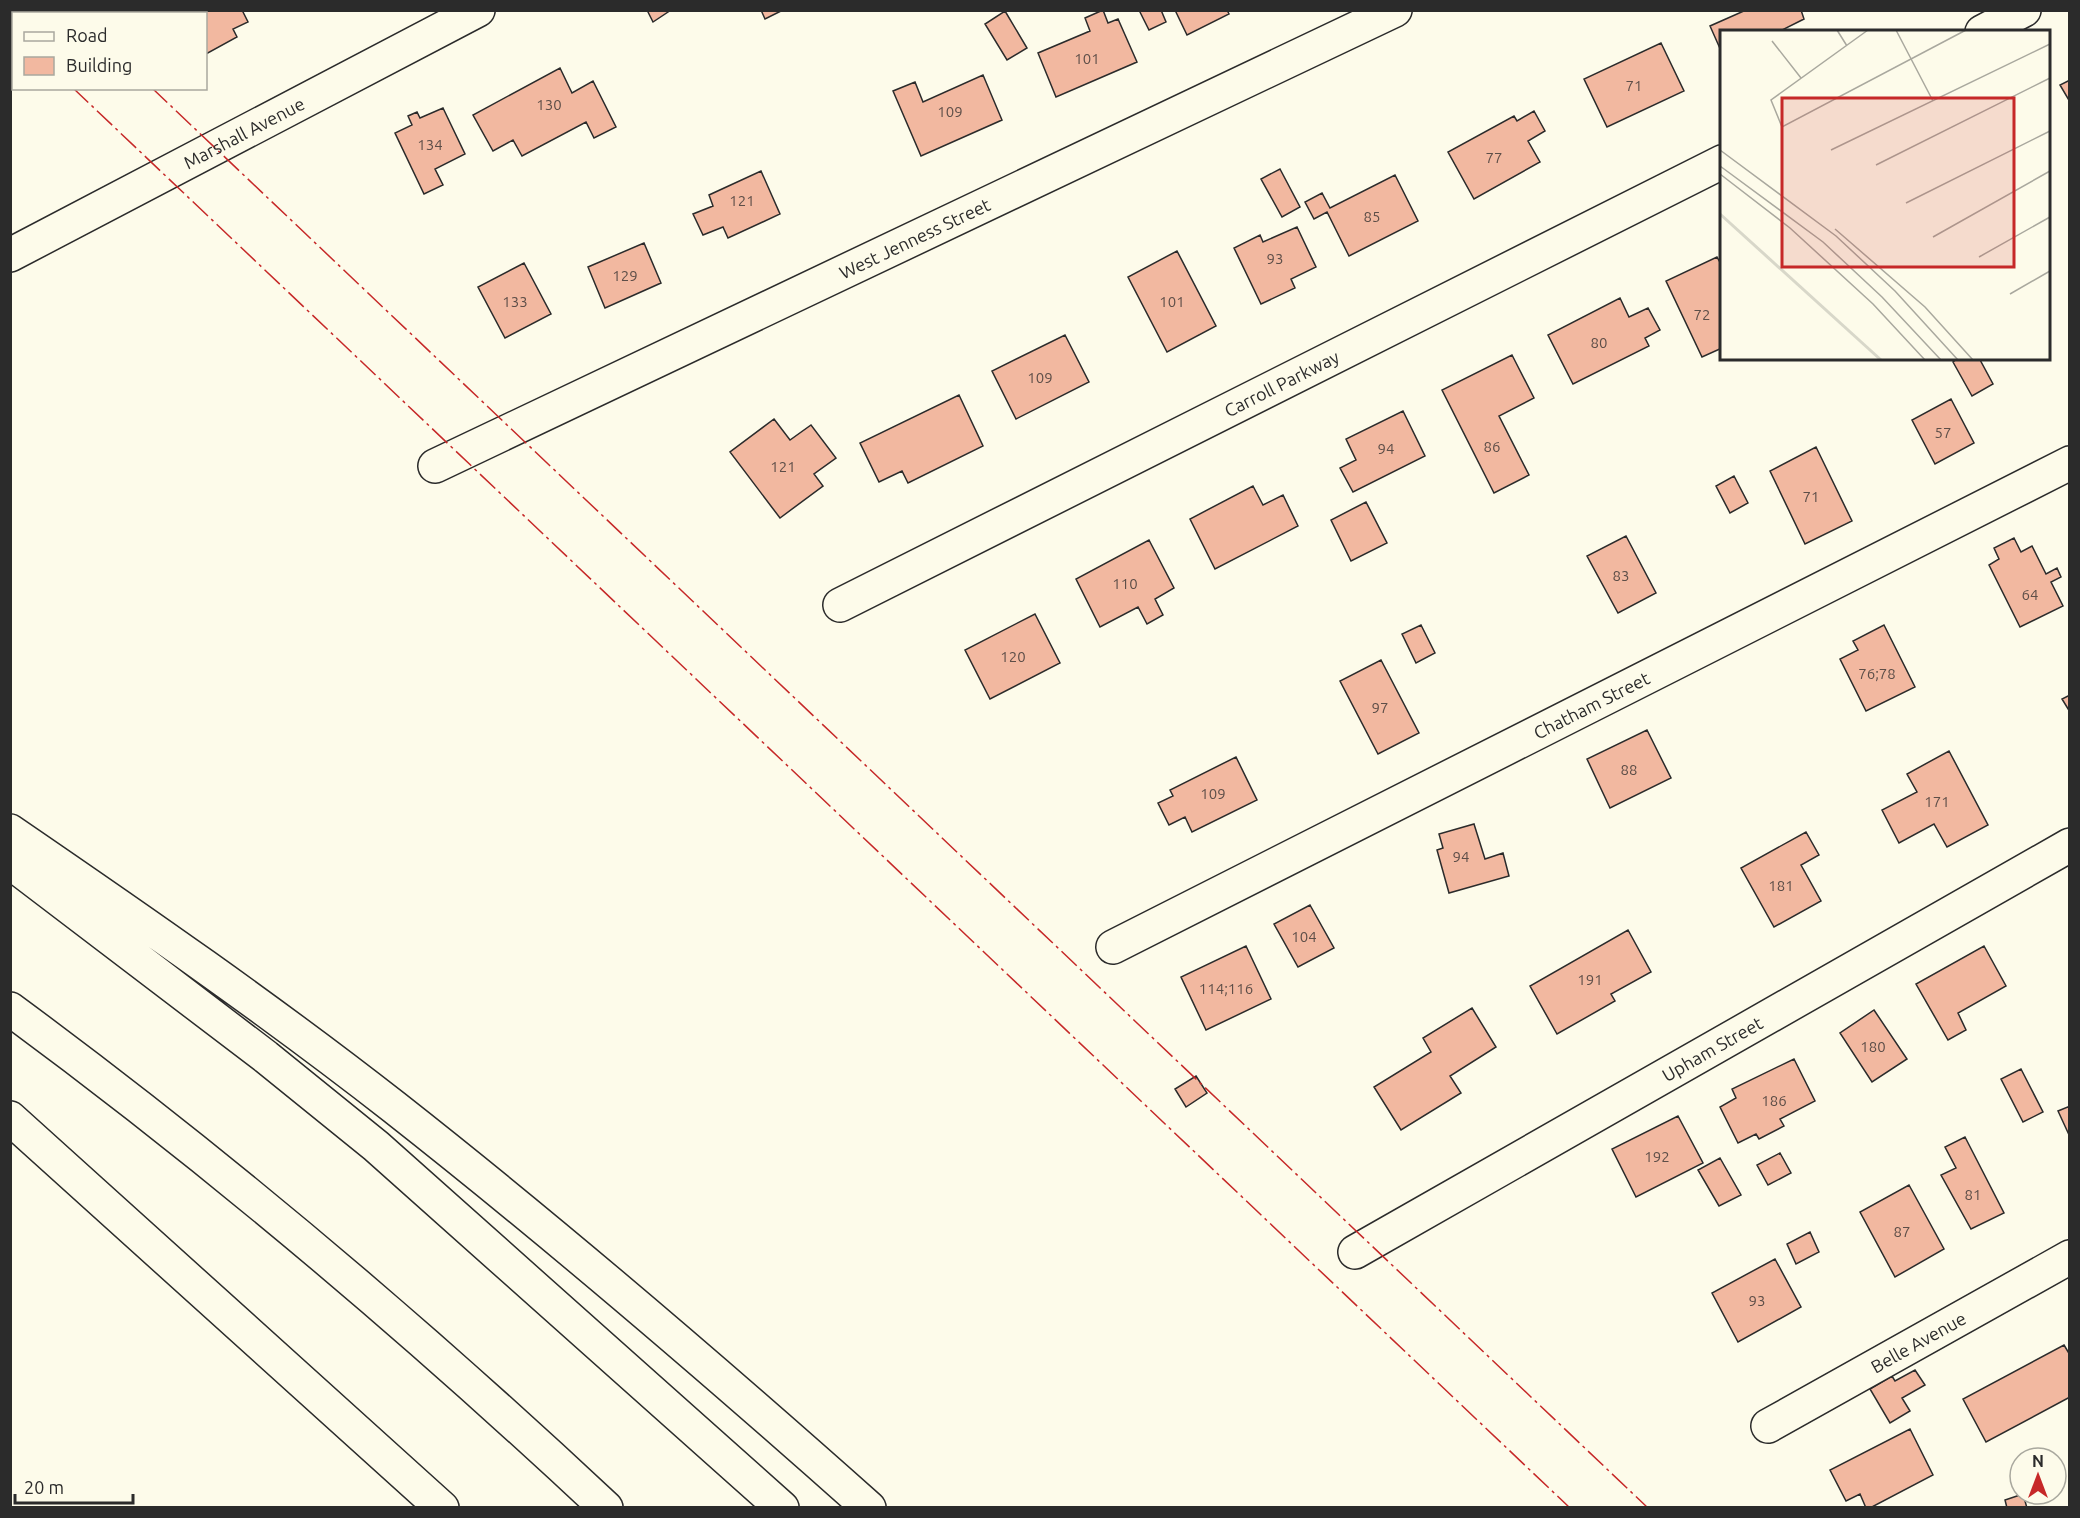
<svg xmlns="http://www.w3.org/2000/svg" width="2080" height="1518" font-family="Ubuntu,sans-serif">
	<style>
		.building { fill: #f2b8a0; stroke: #2b2b2b; stroke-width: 1.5 }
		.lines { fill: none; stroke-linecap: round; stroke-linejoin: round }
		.minor-casing { stroke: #2b2b2b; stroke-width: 36 }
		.highway-casing { stroke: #2b2b2b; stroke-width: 36 }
		.minor { stroke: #fdfbea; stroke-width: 33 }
		.highway { stroke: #fdfbea; stroke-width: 33 }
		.power { stroke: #c62828; stroke-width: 1.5; stroke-dasharray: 21 4.5 3 4.5; stroke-linecap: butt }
		.labels { text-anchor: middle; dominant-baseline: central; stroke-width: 4.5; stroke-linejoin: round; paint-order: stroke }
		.number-label { font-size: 15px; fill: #5d4e48 }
		.street-label { font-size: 18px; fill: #2b2b2b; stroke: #fdfbea }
		.inset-river { fill: none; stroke: #d8d7c9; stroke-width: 3 }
		.inset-road { fill: none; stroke: #a9a89e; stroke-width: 1.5 }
		.view { fill: #c62828; fill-opacity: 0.15; stroke: #c62828; stroke-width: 3 }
		.inset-edge { fill: none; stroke: #2b2b2b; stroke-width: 3 }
	</style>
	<rect width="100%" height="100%" fill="#fdfbea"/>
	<path class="building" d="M165,10H242L248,22L233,29L237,37L206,54V14H167Z
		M647,10H671L653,22Z
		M761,10H783L765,19Z
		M1103,10L1108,23L1118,19L1137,62L1056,97L1038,53L1090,31L1085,18Z
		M1139,10H1161L1166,22L1149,30Z
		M1175,10H1227L1229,14L1187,35Z
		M1746,10H1801L1804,19L1778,32H1722V53L1710,26Z
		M1005,11L1027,48L1007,60L985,24Z
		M1661,43L1684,91L1607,127L1584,79Z
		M560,68L572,93L593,81L616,127L594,138L586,122L522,156L513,140L493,151L473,115Z
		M983,75L1002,120L921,156L893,91L915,82L923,102Z
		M2070,80V102L2060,85Z
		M443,108L465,154L435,169L443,185L424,194L395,133L412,125L408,116L417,112L420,118Z
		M1534,111L1545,131L1528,141L1540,162L1474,199L1448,152L1514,116L1517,121Z
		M1280,169L1300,207L1282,217L1261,179Z
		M761,171L780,214L728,238L723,227L703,235L693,214L713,206L709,195Z
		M1395,175L1418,221L1349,256L1327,212L1314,219L1305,202L1322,193L1330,208Z
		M1297,227L1316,267L1291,279L1295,288L1261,304L1234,248L1260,235L1263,242Z
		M644,243L661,283L605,308L588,267Z
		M1177,251L1216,326L1167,352L1128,277Z
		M1717,257L1722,266V348L1702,357L1666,281Z
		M524,263L551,314L505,338L478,287Z
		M1620,298L1629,317L1648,308L1660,330L1645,338L1649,346L1573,384L1548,335Z
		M1065,335L1089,382L1016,419L992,371Z
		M1512,355L1534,398L1499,416L1529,475L1494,493L1442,390Z
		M1958,358H1979L1993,384L1972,396L1953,362Z
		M959,395L983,446L908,483L902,471L879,482L860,443Z
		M1951,399L1974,443L1935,464L1912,420Z
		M1403,411L1425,456L1353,492L1340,468L1356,460L1346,439Z
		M774,419L790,440L811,425L836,458L814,474L823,486L780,518L730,452Z
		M1816,447L1852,521L1805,544L1770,471Z
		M1734,476L1748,503L1730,513L1716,486Z
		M1253,486L1263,505L1283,495L1298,526L1215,569L1190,519Z
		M1366,502L1387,543L1351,561L1331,520Z
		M1626,536L1656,593L1618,613L1587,556Z
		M2014,538L2021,552L2032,546L2046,574L2057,568L2061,577L2051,582L2063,606L2020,627L1989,565L1999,559L1994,548Z
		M1149,540L1174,588L1155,599L1163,615L1147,624L1138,607L1100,627L1076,579Z
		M1035,614L1060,663L990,699L965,650Z
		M1421,625L1435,653L1416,663L1402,634Z
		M1884,625L1915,687L1866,711L1840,659L1858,650L1853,641Z
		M1381,660L1419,733L1378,754L1340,681Z
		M2070,695V712L2062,699Z
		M1647,730L1671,778L1610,808L1587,759Z
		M1949,751L1988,825L1947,847L1934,824L1899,843L1882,810L1917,792L1907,774Z
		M1236,757L1257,800L1192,832L1185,817L1169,825L1158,803L1173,796L1170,790Z
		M1474,824L1485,859L1503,853L1509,876L1449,893L1437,850L1443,848L1439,834Z
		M1806,832L1819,855L1801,865L1821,901L1774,927L1741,868Z
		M1310,905L1334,948L1298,967L1274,924Z
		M1628,930L1651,972L1611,994L1615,1001L1557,1034L1530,986Z
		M1246,946L1271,999L1206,1030L1181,977Z
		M1984,946L2006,986L1958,1013L1966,1030L1948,1040L1916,984Z
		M1472,1008L1496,1047L1450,1076L1461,1093L1401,1130L1374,1087L1431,1052L1423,1038Z
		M1874,1010L1907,1059L1872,1082L1840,1033Z
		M1794,1059L1815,1101L1780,1119L1784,1126L1759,1139L1756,1134L1738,1143L1720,1107L1736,1098L1732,1089Z
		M2021,1069L2043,1112L2023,1122L2001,1079Z
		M1196,1076L1207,1093L1186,1107L1175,1089Z
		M2070,1106V1137L2058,1111Z
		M1678,1116L1703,1163L1636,1197L1612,1149Z
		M1965,1137L2004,1213L1971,1229L1941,1175L1956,1168L1945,1147Z
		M1780,1153L1791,1173L1768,1185L1757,1165Z
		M1720,1158L1741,1195L1719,1206L1698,1170Z
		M1909,1185L1944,1249L1895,1277L1860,1212Z
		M1810,1232L1819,1252L1796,1264L1787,1244Z
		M1775,1259L1801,1307L1738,1342L1712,1293Z
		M2064,1345L2070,1355V1397L1986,1442L1963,1399Z
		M1915,1370L1925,1385L1902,1398L1910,1411L1890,1423L1870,1389L1892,1376L1895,1381Z
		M1910,1429L1933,1475L1870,1508H1866L1860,1494L1846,1501L1830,1470Z
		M2023,1494L2027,1508H2007L2005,1500Z"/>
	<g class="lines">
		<defs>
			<g id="minor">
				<path d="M1982,32L2024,10"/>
				<path id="s1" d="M10,255L478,10"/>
				<path id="s2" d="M435,466L1395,10"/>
				<path id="s3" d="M840,605L1722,162"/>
				<path id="s4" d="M1113,947L2070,463"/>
				<path id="s5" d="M1355,1252L2070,845"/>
				<path id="s6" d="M1768,1426L2070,1257"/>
			</g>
			<path id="highway" d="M10,831C140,920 270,1010 394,1107C557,1235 714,1370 869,1508
				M10,862L266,1057L376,1146L782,1508
				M10,1009C219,1163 417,1331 606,1508
				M10,1118L442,1508"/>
		</defs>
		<use href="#minor" class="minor-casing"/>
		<use href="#highway" class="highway-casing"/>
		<use href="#minor" class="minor"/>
		<use href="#highway" class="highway"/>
		<path class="power" d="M69,10L73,14
			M10,29L14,32
			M73,88L1570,1508
			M152,88L1648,1508"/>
	</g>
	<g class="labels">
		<g class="number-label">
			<text x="1087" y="58">101</text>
			<text x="1634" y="85">71</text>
			<text x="549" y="104">130</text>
			<text x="950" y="111">109</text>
			<text x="430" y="144">134</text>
			<text x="1494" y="157">77</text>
			<text x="742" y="200">121</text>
			<text x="1372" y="216">85</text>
			<text x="1275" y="258">93</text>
			<text x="625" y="275">129</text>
			<text x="515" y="301">133</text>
			<text x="1172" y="301">101</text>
			<text x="1702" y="314">72</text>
			<text x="1599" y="342">80</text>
			<text x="1040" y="377">109</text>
			<text x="1943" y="432">57</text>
			<text x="1492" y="446">86</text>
			<text x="1386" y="448">94</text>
			<text x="783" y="466">121</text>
			<text x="1811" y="496">71</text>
			<text x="1621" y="575">83</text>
			<text x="1125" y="583">110</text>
			<text x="2030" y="594">64</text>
			<text x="1013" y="656">120</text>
			<text x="1877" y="673">76;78</text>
			<text x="1380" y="707">97</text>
			<text x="1629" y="769">88</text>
			<text x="1213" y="793">109</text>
			<text x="1937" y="801">171</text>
			<text x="1461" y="856">94</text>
			<text x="1781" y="885">181</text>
			<text x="1304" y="936">104</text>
			<text x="1590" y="979">191</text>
			<text x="1226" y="988">114;116</text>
			<text x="1873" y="1046">180</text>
			<text x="1774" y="1100">186</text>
			<text x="1657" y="1156">192</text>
			<text x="1973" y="1194">81</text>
			<text x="1902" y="1231">87</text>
			<text x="1757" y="1300">93</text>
		</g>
		<g class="street-label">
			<text stroke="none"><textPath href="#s1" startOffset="264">Marshall Avenue</textPath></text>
			<text stroke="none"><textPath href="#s2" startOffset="531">West Jenness Street</textPath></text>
			<text stroke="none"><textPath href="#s3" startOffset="494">Carroll Parkway</textPath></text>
			<text stroke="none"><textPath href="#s4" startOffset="536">Chatham Street</textPath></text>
			<text stroke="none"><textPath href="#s5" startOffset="411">Upham Street</textPath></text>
			<text stroke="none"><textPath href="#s6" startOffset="172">Belle Avenue</textPath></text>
		</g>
	</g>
	<g transform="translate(1720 30)">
		<rect width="330" height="330" fill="#fdfbea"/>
		<path class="inset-river" d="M0,184L161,330"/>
		<path class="inset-road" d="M117,0L127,16M148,0L51,70L62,97L246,0M176,0L213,71M52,11L81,48M0,120L116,206L175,261L238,330M111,120L330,14M156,135L330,48M0,136L103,212L162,267L221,330M0,144L70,198L153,274L205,330M186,173L330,101M115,199L205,277L253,330M213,207L330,141M259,227L330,187M290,264L330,241"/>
		<path class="view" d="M62,68H294V237H62Z"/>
		<rect width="330" height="330" class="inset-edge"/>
	</g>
	<rect width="2080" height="1518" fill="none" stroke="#2b2b2b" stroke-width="24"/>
	<rect x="12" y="12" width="195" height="78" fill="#fdfbea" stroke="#a9a89e" stroke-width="1.5"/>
	<rect x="24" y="32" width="30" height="9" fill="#fdfbea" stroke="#a9a89e" stroke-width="1.5"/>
	<text x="66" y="42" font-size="18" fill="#2b2b2b">Road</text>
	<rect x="24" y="57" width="30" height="18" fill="#f2b8a0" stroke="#a9a89e" stroke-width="1.5"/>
	<text x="66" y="72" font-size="18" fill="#2b2b2b">Building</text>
	<g transform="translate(2038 1476)"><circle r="28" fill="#fdfbea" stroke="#a9a89e" stroke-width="1.5"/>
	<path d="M0-4.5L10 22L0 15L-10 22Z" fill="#c62828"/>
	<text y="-9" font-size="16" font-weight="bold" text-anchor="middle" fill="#2b2b2b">N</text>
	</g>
	<path d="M15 1494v9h118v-9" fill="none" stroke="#2b2b2b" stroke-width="3"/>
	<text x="24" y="1494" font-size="18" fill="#2b2b2b" stroke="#fdfbea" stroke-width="4.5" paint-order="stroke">20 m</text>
</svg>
